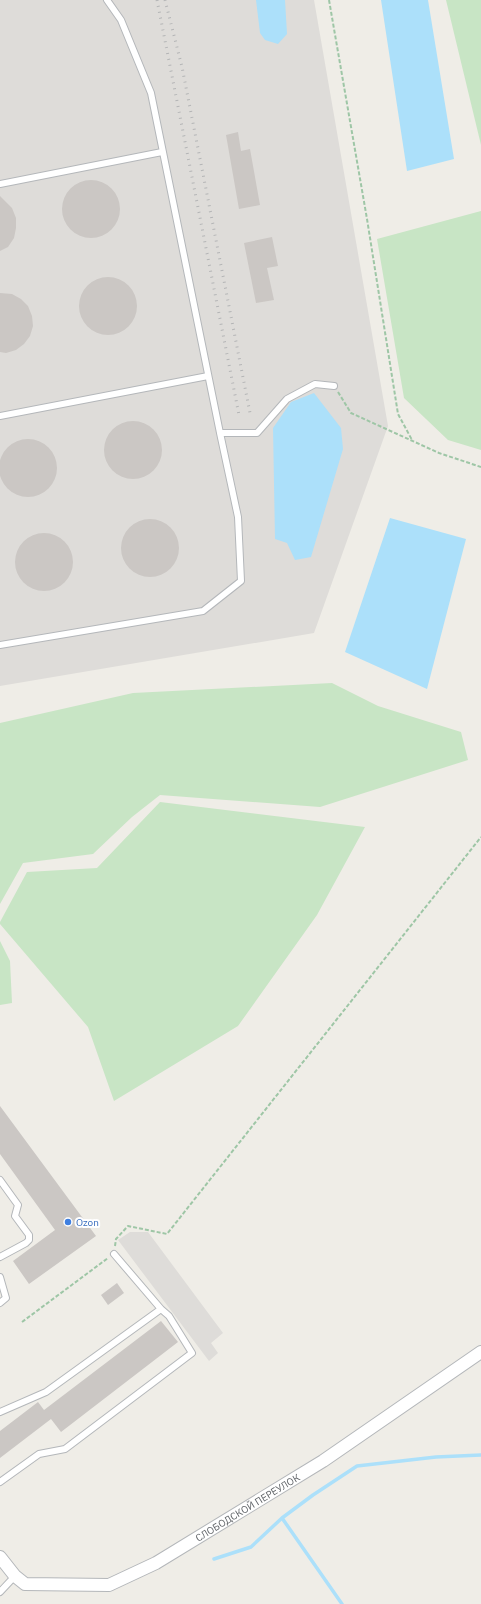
<svg xmlns="http://www.w3.org/2000/svg" width="481" height="1604" font-family="'IBM Plex Sans',sans-serif">
	<style>
		.industrial { fill: #dedcd9 }
		.green { fill: #c8e5c5 }
		.water { fill: #ace0fa }
		.lines { fill: none; stroke-linecap: round; stroke-linejoin: round }
		.stream { stroke: #ace0fa; stroke-width: 3.5 }
		.building { fill: #cbc7c4 }
		.service-casing { stroke: #b4b7ba; stroke-width: 8 }
		.minor-casing { stroke: #b4b7ba; stroke-width: 14 }
		.path { stroke: #9ec6a6; stroke-width: 2; stroke-dasharray: 4 2; stroke-linecap: butt }
		.service { stroke: #fff; stroke-width: 6 }
		.minor { stroke: #fff; stroke-width: 12 }
		.rail { stroke: #b4b5b6; stroke-width: 3; stroke-dasharray: 1 5; stroke-linecap: butt }
		.shop-dot { fill: #3f7fe0; stroke: #fff; stroke-width: 1.5 }
		.labels { text-anchor: middle; dominant-baseline: central; stroke-width: 4; stroke-linejoin: round; paint-order: stroke }
		.shop-label { font-size: 10px; fill: #366cbe; stroke: #fff; text-anchor: start }
		.street-label { font-size: 10px; fill: #5e6266; stroke: #fff }
	</style>
	<rect width="100%" height="100%" fill="#efede7"/>
	<path class="industrial" d="M0,0H314L388,426L314,633L0,686Z
		M130,1232H148L223,1333L211,1343L218,1353L209,1361L118,1240Z"/>
	<path class="green" d="M446,0H481V145Z
		M481,211V450L448,440L404,398L377,239Z
		M332,683L378,706L461,732L468,760L320,807L160,795L132,817L93,854L23,863L0,904V723L133,693Z
		M160,802L365,827L317,915L238,1026L114,1101L88,1027L0,924V922L27,872L97,868Z
		M0,941L10,961L12,1003L0,1005Z"/>
	<path class="water" d="M256,0H285L287,34L278,44L265,40L260,33Z
		M381,0H428L454,159L407,171Z
		M314,393L341,428L343,449L311,557L295,560L287,543L275,539L273,428L291,402Z
		M390,518L466,539L427,689L345,652Z"/>
	<g class="lines">
		<path class="stream" d="M282,1518L342,1604
			M214,1559L251,1547L282,1518L313,1495L357,1466L436,1457L481,1455"/>
	</g>
	<path class="building" d="M238,132L241,151L250,149L260,205L239,209L226,135Z
		M62 209a29 29 0 1 1 58 0a29 29 0 1 1-58 0Z
		M0,196L12,208L16,218V228L14,238L8,247L0,251Z
		M272,237L278,266L267,268L274,300L256,303L244,243Z
		M79 306a29 29 0 1 1 58 0a29 29 0 1 1-58 0Z
		M0,293L12,294L21,299L28,306L32,316L33,326L30,336L24,344L16,350L6,353L0,352Z
		M104 450a29 29 0 1 1 58 0a29 29 0 1 1-58 0Z
		M-1 468a29 29 0 1 1 58 0a29 29 0 1 1-58 0Z
		M121 548a29 29 0 1 1 58 0a29 29 0 1 1-58 0Z
		M15 562a29 29 0 1 1 58 0a29 29 0 1 1-58 0Z
		M0,1106L96,1236L29,1284L13,1261L55,1230L0,1154Z
		M117,1283L124,1293L108,1305L101,1295Z
		M161,1321L178,1342L61,1432L51,1419L0,1458V1431L38,1402L44,1410Z"/>
	<g class="lines">
		<defs>
			<path id="service" d="M107,0L121,20L151,93L220,433H257L287,399L315,384L334,386
				M0,184L162,152
				M0,416L208,376
				M0,645L203,611L241,581L238,517L220,433
				M0,1180L18,1205L15,1216L29,1235V1240L26,1243L0,1257
				M0,1277L6,1298L0,1303
				M0,1412L46,1392L161,1309L114,1254
				M0,1482L39,1454L65,1449L192,1353L169,1316L161,1309
				M0,1592L15,1576"/>
			<g id="minor">
				<path id="s1" d="M0,1557L15,1576L25,1584L109,1585L156,1563L323,1461L481,1352"/>
			</g>
		</defs>
		<use href="#service" class="service-casing"/>
		<use href="#minor" class="minor-casing"/>
		<path class="path" d="M329,0L367,219L398,414L412,440
			M338,392L351,413L439,453L481,467
			M115,1246L116,1239L128,1226L167,1234L481,837
			M22,1322L108,1258"/>
		<use href="#service" class="service"/>
		<use href="#minor" class="minor"/>
		<path class="rail" d="M157,0L239,415
			M165,0L182,67L250,413"/>
	</g>
	<circle class="shop-dot" cx="68" cy="1222" r="4"/>
	<g class="labels">
		<g class="shop-label">
			<text x="76" y="1222">Ozon</text>
		</g>
		<g class="street-label">
			<text stroke="none"><textPath href="#s1" startOffset="280">СЛОБОДСКОЙ ПЕРЕУЛОК</textPath></text>
		</g>
	</g>
</svg>
